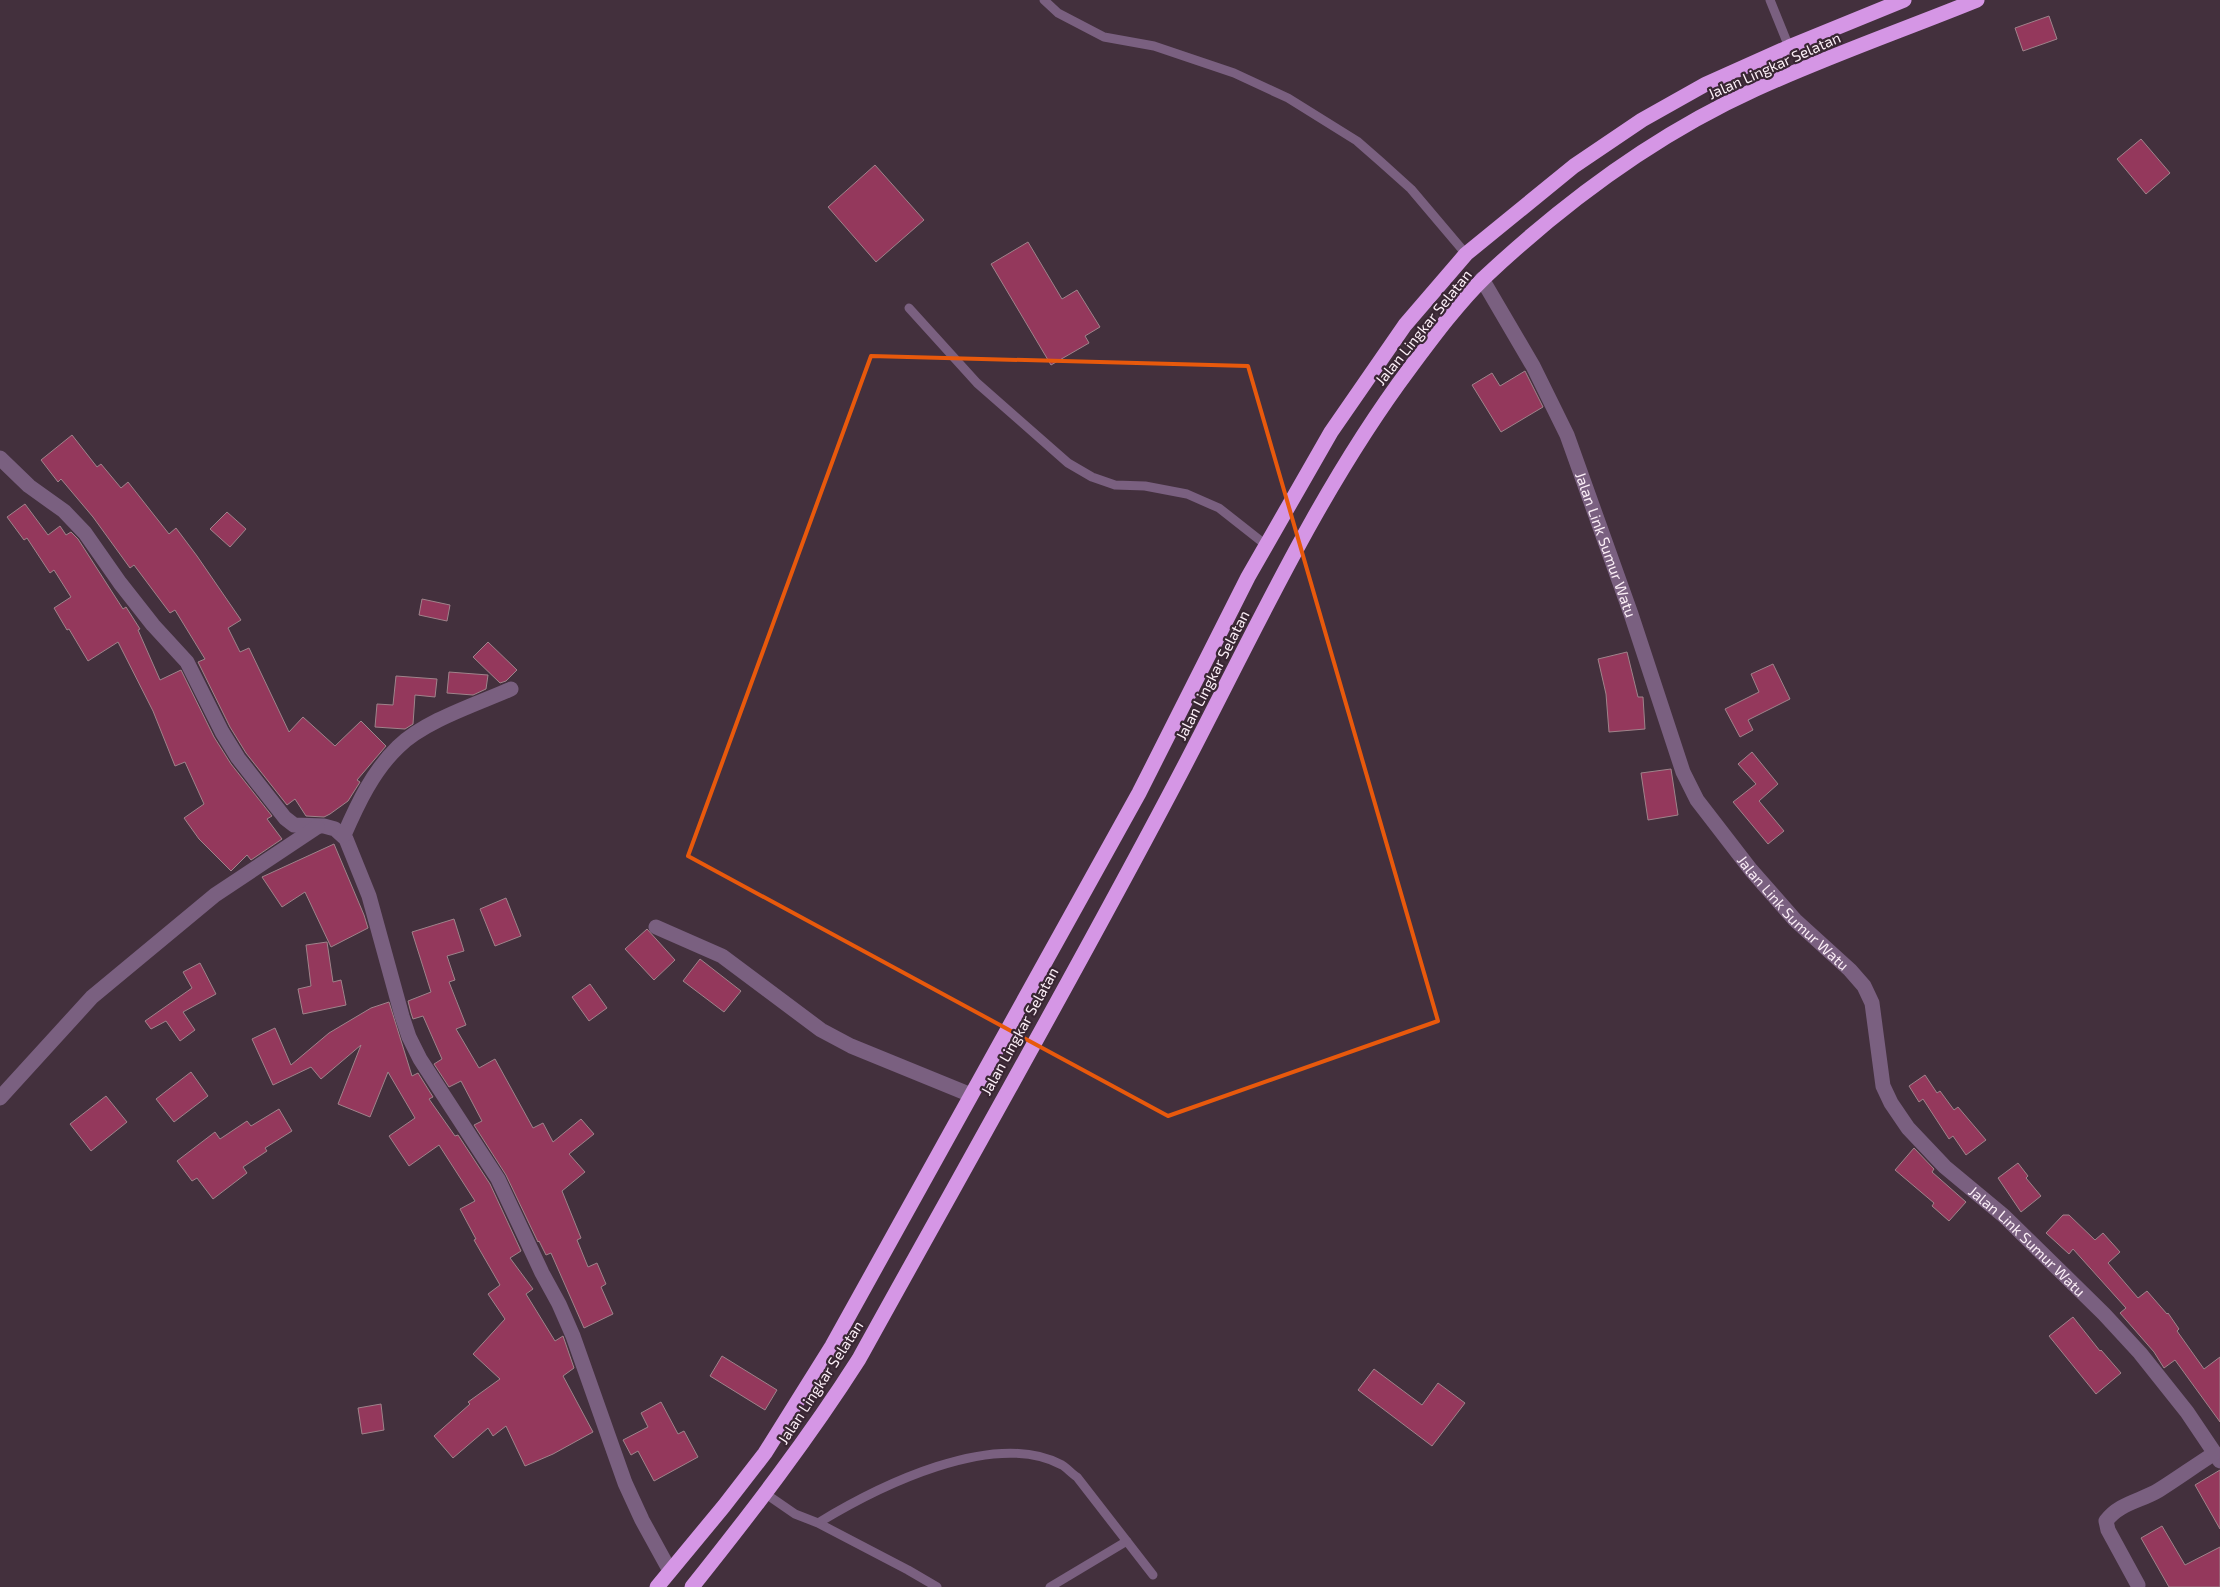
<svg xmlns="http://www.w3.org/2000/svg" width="2220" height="1587" font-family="'Exo 2',sans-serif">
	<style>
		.building { fill: #94385c; stroke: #9f838b }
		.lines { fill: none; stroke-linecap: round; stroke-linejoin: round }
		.lane { stroke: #7a6080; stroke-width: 9 }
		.street { stroke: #7a6080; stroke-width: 15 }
		.highway { stroke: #d596e5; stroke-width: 15 }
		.marked { fill: none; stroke: #e8590c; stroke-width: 4; stroke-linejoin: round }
		.labels { text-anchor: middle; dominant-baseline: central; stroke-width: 4.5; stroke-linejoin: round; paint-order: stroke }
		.street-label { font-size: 15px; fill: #fceff7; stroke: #392633 }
	</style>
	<rect width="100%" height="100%" fill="#43303d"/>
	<path class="building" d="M2049,16L2057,39L2023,51L2015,28Z
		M2141,139L2170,173L2146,194L2117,159Z
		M875,165L924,220L876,262L828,207Z
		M1028,242L1062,299L1077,290L1100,327L1085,336L1089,343L1051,365L991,264Z
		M1525,371L1543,407L1501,432L1472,385L1492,373L1500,386Z
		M72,435L97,467L101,464L121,488L128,482L169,534L176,528L197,556L241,620L228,628L240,652L249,648L289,732L303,717L335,746L361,721L386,746L357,780L360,782L348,801L330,814L324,817L306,816L295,799L287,805L246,753L230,727L198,662L205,659L175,610L170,613L134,565L130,568L93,517L61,479L58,482L41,460Z
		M25,504L48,535L60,526L66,535L71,532L78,539L123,609L126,607L140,629L138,630L160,680L181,670L214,737L231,764L272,816L267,819L282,839L251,860L247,855L231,871L199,839L184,818L204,804L185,762L175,766L153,711L118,642L88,661L69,629L67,630L54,608L71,597L54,570L50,573L27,538L24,540L7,517Z
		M227,512L246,529L230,547L210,529Z
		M422,599L450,605L447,621L419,615Z
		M488,642L517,670L506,681L500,683L473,657Z
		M1627,652L1638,697H1643L1645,729L1609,732L1606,694L1598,659Z
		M1773,664L1790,699L1748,720L1753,730L1740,737L1725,709L1759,692L1751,674Z
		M449,672L488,675L486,689L473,695L447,693Z
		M396,676L437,679L435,697L415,695L413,724L405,729L375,727L377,704L393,705Z
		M1752,752L1778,784L1759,801L1784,831L1768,844L1733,802L1756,784L1738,764Z
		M1671,769L1678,815L1648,820L1641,773Z
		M334,844L364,915L368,928L331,947L305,892L282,907L262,877Z
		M506,898L521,936L495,946L480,909Z
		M454,919L464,951L447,956L455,980L449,982L466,1025L456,1029L479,1068L495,1059L533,1128L543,1123L553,1142L581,1119L594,1134L569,1154L585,1172L562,1191L581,1238L577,1240L588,1267L597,1263L606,1284L601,1287L613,1314L584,1328L551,1253L546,1255L539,1241L538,1242L506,1175L474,1125L482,1121L461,1081L449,1087L434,1064L442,1059L423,1016L413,1019L411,1013L408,1001L431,992L412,932Z
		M647,929L675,960L654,980L625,949Z
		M327,942L333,982L341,980L346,1005L303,1014L298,989L311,986L306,945Z
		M700,959L741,991L724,1012L683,981Z
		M200,963L216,994L183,1012L195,1030L180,1041L166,1021L151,1029L145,1021L192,988L183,972Z
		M590,984L607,1008L589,1021L572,997Z
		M389,1002L412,1076L418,1073L433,1097L429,1099L455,1136L458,1135L490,1184L521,1251L510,1258L533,1289L526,1294L555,1341L563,1336L574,1368L563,1376L593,1432L553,1454L525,1466L506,1426L493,1436L488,1428L453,1458L434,1436L470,1404L468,1402L500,1379L473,1354L505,1319L488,1294L500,1285L474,1240L476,1239L460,1209L475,1201L439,1145L409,1166L389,1136L415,1118L388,1072L370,1117L338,1104L361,1045L321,1079L311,1067L273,1085L252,1039L275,1028L291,1065L329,1033L371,1008Z
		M191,1072L208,1096L174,1122L156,1099Z
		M1925,1075L1937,1093L1940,1091L1954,1110L1958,1107L1986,1140L1966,1155L1953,1136L1949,1139L1923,1099L1919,1102L1909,1086Z
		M106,1096L127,1122L91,1151L70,1124Z
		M279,1109L292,1131L265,1148L267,1151L243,1167L247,1173L213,1199L197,1178L192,1181L177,1161L215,1132L220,1139L247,1121L251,1126Z
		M1914,1148L1934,1169L1932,1172L1966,1202L1949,1221L1932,1206L1934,1203L1895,1170Z
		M2018,1163L2028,1176L2026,1178L2041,1196L2021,1212L1998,1178Z
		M2063,1215H2069L2095,1240L2103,1233L2120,1252L2108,1263L2138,1298L2147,1291L2167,1314L2168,1313L2179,1329L2177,1331L2204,1369L2220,1357V1422L2175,1360L2164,1368L2154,1352L2120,1313L2126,1308L2073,1249L2069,1254L2046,1233Z
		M2073,1317L2100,1351L2101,1350L2121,1373L2096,1394L2049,1336Z
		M722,1356L777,1390L765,1410L710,1376Z
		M1374,1369L1422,1405L1438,1383L1465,1403L1432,1446L1358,1390Z
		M661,1402L678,1434L684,1431L698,1457L654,1481L638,1451L631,1455L623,1440L648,1427L641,1413Z
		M381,1404L384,1430L362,1434L358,1408Z
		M2220,1470V1529L2195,1485Z
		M2162,1526L2185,1565L2220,1547V1587H2169L2141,1538Z"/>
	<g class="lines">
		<path class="lane" d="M1044,0L1058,13L1104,37L1154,46L1234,73L1288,98L1357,141L1381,162L1411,189L1466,254
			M1770,0L1789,47
			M909,308L977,383L1068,463L1092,477L1115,485L1145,486L1187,494L1219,508L1266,545
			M766,1494L795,1514L818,1523C877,1487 994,1428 1062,1465C1067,1468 1072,1474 1077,1477L1153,1575
			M818,1523L908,1570L937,1587
			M1050,1587L1127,1541"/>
		<g class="street">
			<path id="s1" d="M1482,279L1533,366L1567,435L1631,614L1683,772L1697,800L1751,870L1795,920L1850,970L1864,986L1872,1003L1883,1086L1891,1103L1908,1128L1945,1167L2004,1216L2104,1314L2140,1353L2187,1412L2220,1461"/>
			<path d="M0,458L29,486L64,511L85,533L120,583L153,625L187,662L222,732L238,758L285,818L294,825L324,826L335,829L346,839L369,896L402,1016L409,1037L420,1059L498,1179L542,1273L559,1304L573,1336L625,1483L642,1520L670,1571"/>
			<path d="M344,835C358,803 373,771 398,747C424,721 477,704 511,689"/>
			<path d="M656,927L722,956L821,1030L851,1046L971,1095"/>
			<path d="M0,1098L92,997L215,895L317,827"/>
			<path d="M2138,1585L2108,1530L2106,1521C2119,1503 2141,1501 2159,1490C2178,1478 2196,1465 2215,1453"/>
		</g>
		<path class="highway" d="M657,1587L724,1506L765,1453L832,1346L1139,793L1248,577L1331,432L1405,325L1466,254L1574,166L1642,120L1706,84L1789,47L1904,0
			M692,1587C751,1513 808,1439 859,1359C965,1167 1074,976 1176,782C1250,642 1315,495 1410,368C1433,337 1459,302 1486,276C1565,202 1657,134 1756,89C1828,56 1903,30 1977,0"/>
	</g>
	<path class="marked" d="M871,356L1248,366L1438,1021L1168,1116L688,856Z"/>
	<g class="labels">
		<g class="street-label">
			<text transform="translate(1774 65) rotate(-24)">Jalan Lingkar Selatan</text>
			<text transform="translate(1423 327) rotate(-51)">Jalan Lingkar Selatan</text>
			<text stroke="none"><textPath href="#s1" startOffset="294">Jalan Link Sumur Watu</textPath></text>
			<text transform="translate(1212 675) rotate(-63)">Jalan Lingkar Selatan</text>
			<text stroke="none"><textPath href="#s1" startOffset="714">Jalan Link Sumur Watu</textPath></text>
			<text transform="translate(1019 1031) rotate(-61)">Jalan Lingkar Selatan</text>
			<text stroke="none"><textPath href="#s1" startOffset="1132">Jalan Link Sumur Watu</textPath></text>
			<text transform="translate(820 1382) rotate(-57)">Jalan Lingkar Selatan</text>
		</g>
	</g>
</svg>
